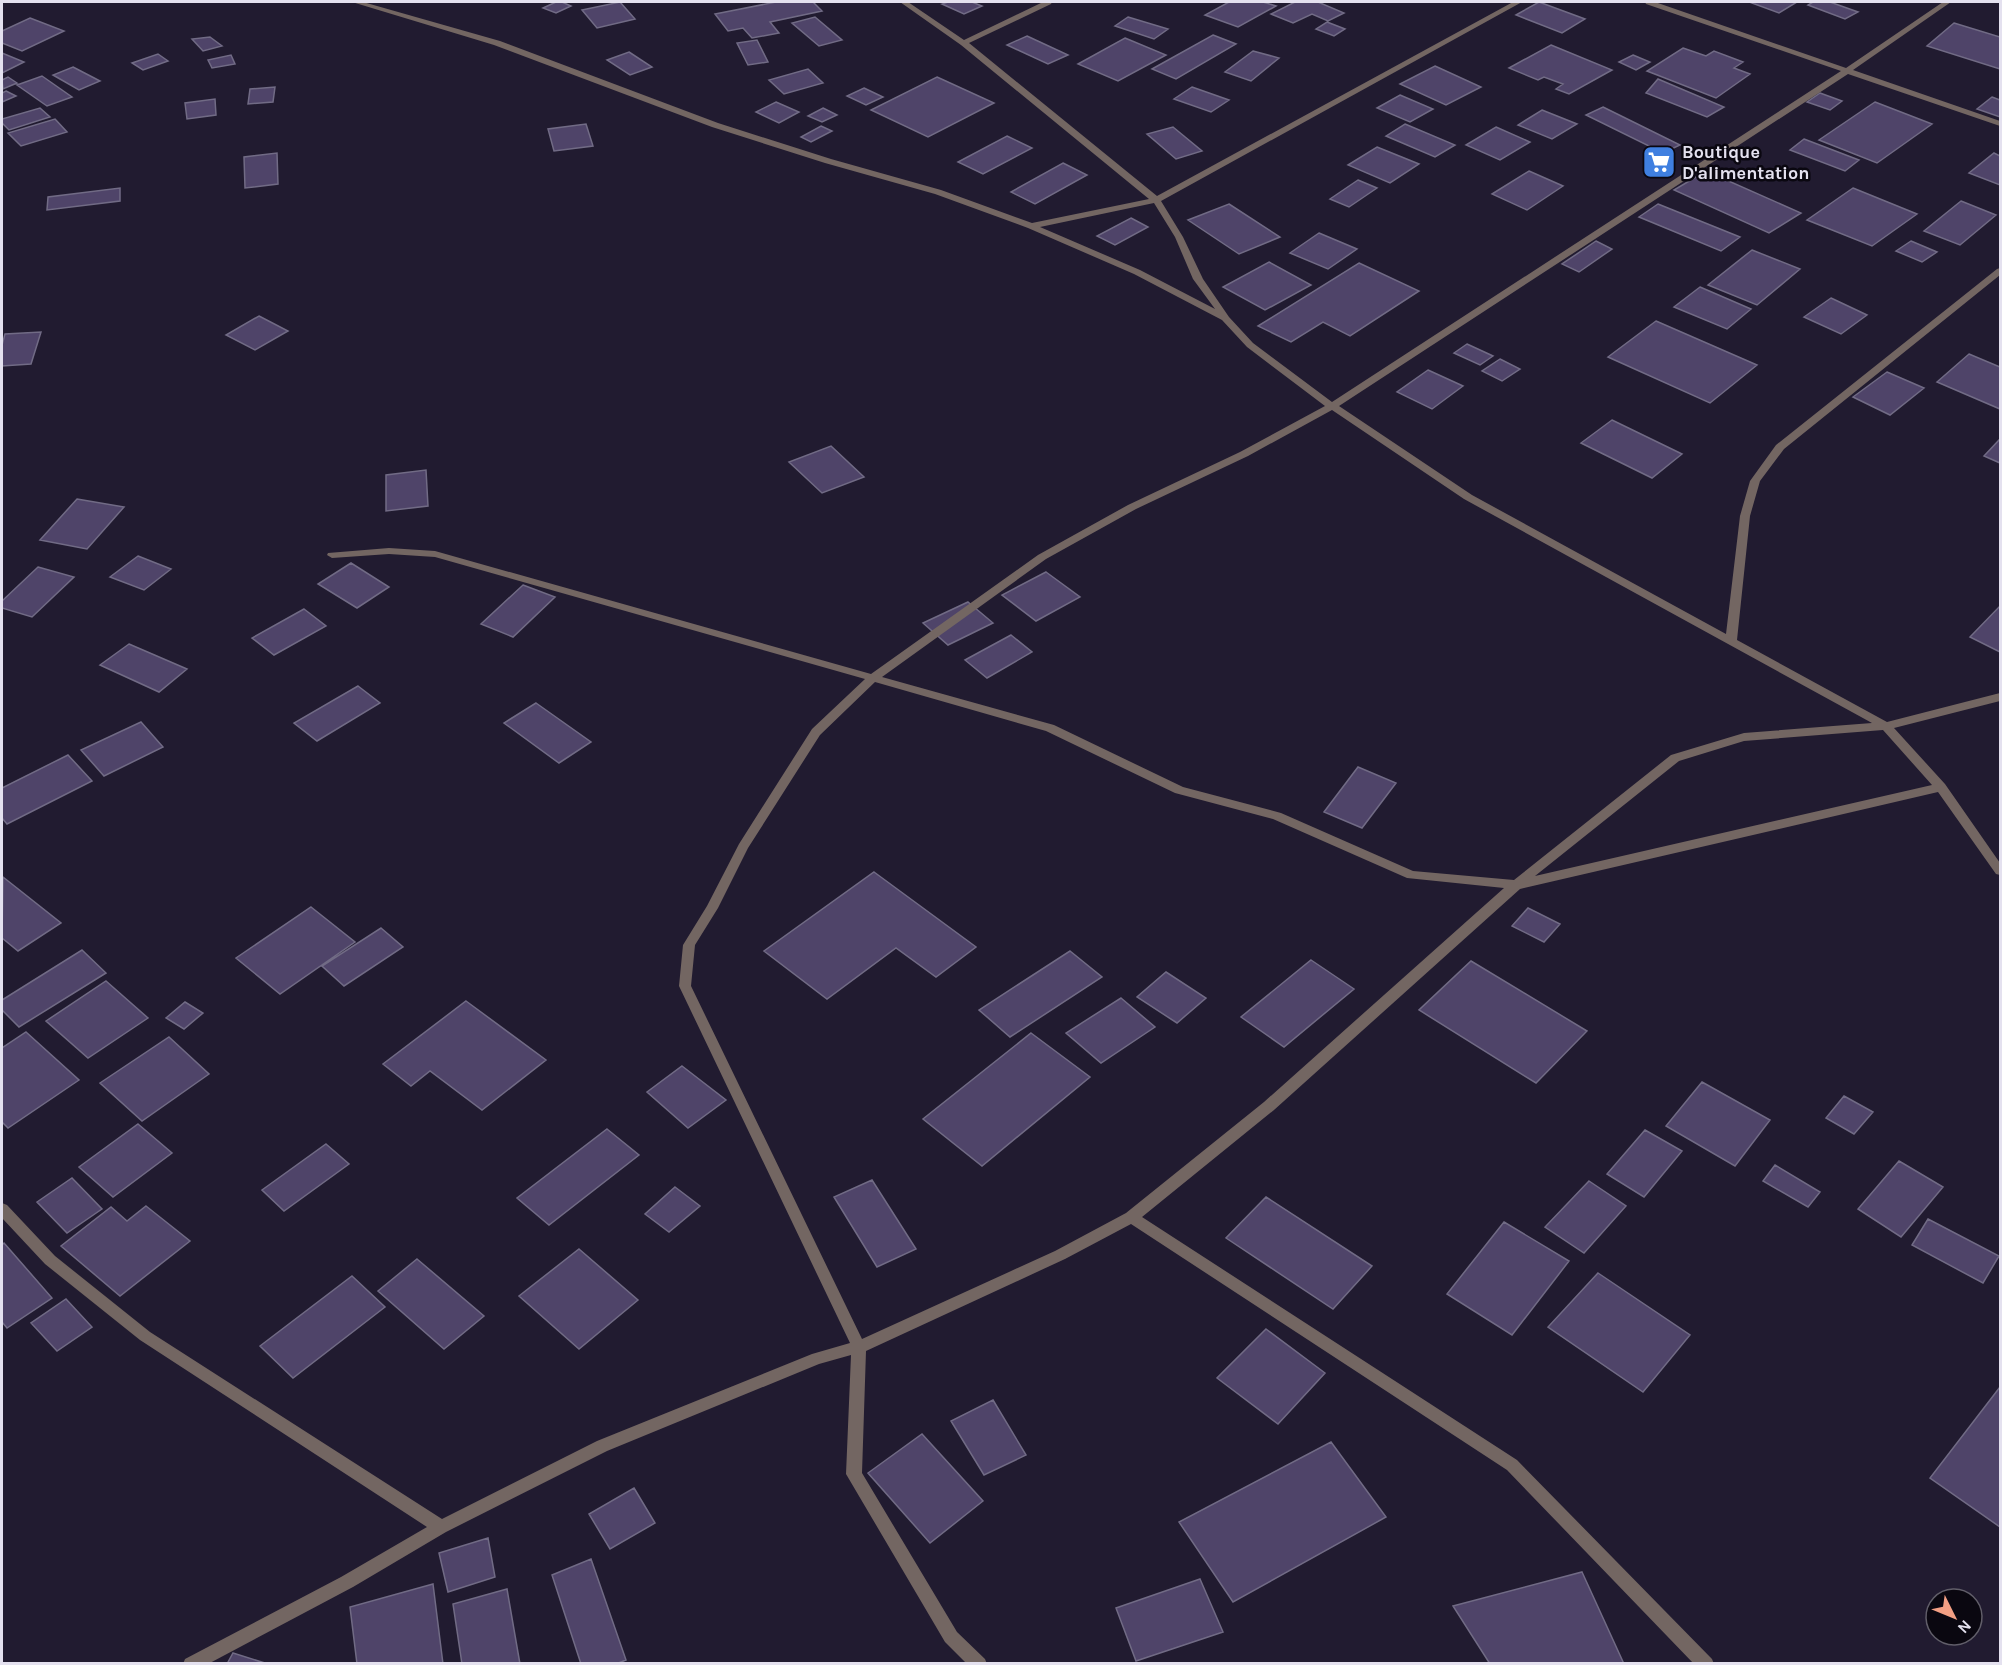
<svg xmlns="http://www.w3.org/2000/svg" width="2002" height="1665" font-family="Karla,sans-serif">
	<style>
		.building { fill: #4f4469; stroke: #716b85; stroke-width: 1.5 }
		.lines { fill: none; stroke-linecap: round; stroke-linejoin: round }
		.minor { fill: #736662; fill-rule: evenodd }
		.labels { text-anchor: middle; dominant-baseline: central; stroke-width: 5; stroke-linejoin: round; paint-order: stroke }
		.far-poi-label { font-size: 18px; font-weight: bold; fill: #e4e1ef; stroke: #0a0710; text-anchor: start }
	</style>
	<rect width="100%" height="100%" fill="#211b30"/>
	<path class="building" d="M556,2H562L571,6L556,13L543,8Z
		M620,2L635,19L597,28L582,10Z
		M776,2H813L822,11L770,22L779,33L752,38L743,28L728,31L715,14Z
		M948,2H972L982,6L964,14L942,4Z
		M1229,2H1263L1276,6L1238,27L1205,15Z
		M1295,2H1318L1344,13L1328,21L1312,14L1293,23L1271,14Z
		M1539,2L1585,19L1562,33L1516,15Z
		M1755,2H1797L1779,13L1752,3Z
		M1813,2H1830L1858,12L1845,19L1808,5Z
		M815,17L842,40L819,46L792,23Z
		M1128,17L1168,29L1154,39L1115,26Z
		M30,18L64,31L22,51L2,43V31Z
		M1327,22L1345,29L1334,36L1316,29Z
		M1954,23L2000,37V69L1927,46Z
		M1213,35L1236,44L1176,79L1152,69Z
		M1027,36L1068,55L1048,64L1007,45Z
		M210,37L222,46L203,51L192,39Z
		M1125,38L1166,55L1118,81L1078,64Z
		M757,40L768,62L748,65L737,43Z
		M1551,45L1612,70L1569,94L1556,89L1563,84L1544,77L1538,80L1509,68Z
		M1683,48L1706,56L1714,51L1743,62L1734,68L1750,74L1716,98L1647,71Z
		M1253,51L1279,58L1251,81L1225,72Z
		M629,52L652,67L630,75L607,60Z
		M2,53L24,62L2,73Z
		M158,54L168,61L143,70L132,63Z
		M231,55L235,64L212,68L208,60Z
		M1633,55L1650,62L1636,70L1619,62Z
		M1435,66L1481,87L1446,105L1400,84Z
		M73,67L100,81L79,90L53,75Z
		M808,69L823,83L784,94L769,80Z
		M42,76L72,97L47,106L17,85Z
		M8,77L17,83L3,89L2,80Z
		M937,77L994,103L928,137L871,110Z
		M1658,79L1724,107L1707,117L1646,93Z
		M275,87L273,102L248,104L250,89Z
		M1192,87L1229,100L1211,112L1174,99Z
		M864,88L883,97L866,105L847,96Z
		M6,91L16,96L2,102V93Z
		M1820,93L1842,101L1830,110L1807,102Z
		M1400,95L1433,109L1410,122L1377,108Z
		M1992,97L2000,100V117L1977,109Z
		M215,99L216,115L187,119L185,103Z
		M776,102L799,112L779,123L756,112Z
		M1875,102L1932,124L1877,163L1819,140Z
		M1603,107L1680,145L1663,153L1586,115Z
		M40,108L50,117L9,130L2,123V119Z
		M823,108L837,115L822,122L808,116Z
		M1542,110L1577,124L1552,139L1518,125Z
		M55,119L67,132L21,146L8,133Z
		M586,124L593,146L554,151L548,129Z
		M1405,124L1455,145L1435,157L1386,136Z
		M821,126L832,131L811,142L801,137Z
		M1173,127L1202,151L1176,159L1147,134Z
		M1496,127L1530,142L1500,160L1466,145Z
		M1007,136L1032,148L983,174L958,162Z
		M1804,139L1859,160L1845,171L1790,150Z
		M1377,147L1419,164L1390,183L1348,165Z
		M277,153L278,184L245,188L244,157Z
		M1994,153L2000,156V185L1969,173Z
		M1063,163L1087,175L1035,204L1011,192Z
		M1529,171L1563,186L1527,210L1492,194Z
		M1706,171L1801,213L1769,233L1674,190Z
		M1358,180L1377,188L1349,207L1330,199Z
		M120,188V201L47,210L48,197Z
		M1853,188L1917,214L1872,246L1807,220Z
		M1961,201L1996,215L1960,245L1924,231Z
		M1229,204L1280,237L1239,254L1188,220Z
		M1658,204L1740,237L1721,251L1639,217Z
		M1131,218L1148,227L1115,245L1097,236Z
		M1319,233L1357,249L1328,269L1290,253Z
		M1596,241L1612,249L1579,272L1562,264Z
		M1911,241L1937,252L1922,262L1896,251Z
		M1752,250L1800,269L1757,305L1708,285Z
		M1269,262L1311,285L1265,310L1223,287Z
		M1359,263L1419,291L1350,336L1323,322L1291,342L1258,326Z
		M1700,287L1751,309L1727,329L1674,307Z
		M1831,298L1867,315L1841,334L1804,317Z
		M259,316L288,331L255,350L226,335Z
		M1656,321L1757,365L1710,403L1608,357Z
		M41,332L31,364L2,366V345L5,334Z
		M1467,344L1493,356L1480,365L1454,353Z
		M1969,354L2000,367V409L1937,382Z
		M1500,359L1520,369L1502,381L1482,371Z
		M1428,370L1463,386L1432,409L1397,392Z
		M1887,372L1924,388L1890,415L1853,397Z
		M1612,420L1682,454L1652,478L1581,443Z
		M2000,439V463L1984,456Z
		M831,446L864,477L822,493L789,462Z
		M426,470L428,506L386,511V475Z
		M77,499L124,507L87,549L40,540Z
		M138,556L171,569L144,590L110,577Z
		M351,563L389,587L357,608L318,584Z
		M38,567L74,577L32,617L2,608V601Z
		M1046,572L1080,597L1036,621L1002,595Z
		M523,585L555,597L513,637L481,624Z
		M968,602L993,623L948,645L923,623Z
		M2000,606V652L1970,637Z
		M304,609L326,626L274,655L252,638Z
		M1011,635L1032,652L987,678L965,660Z
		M129,644L187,669L159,692L100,665Z
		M358,686L380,703L317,741L294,723Z
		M536,703L591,742L559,763L504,723Z
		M141,722L163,747L104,776L81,750Z
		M68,755L92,781L7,824L2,818V788Z
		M1358,767L1396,783L1362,828L1324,812Z
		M874,872L976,947L936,977L896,948L827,999L764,951Z
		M3,877L61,923L18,951L2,938Z
		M311,907L355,942L280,994L236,958Z
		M1528,908L1560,924L1544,942L1512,926Z
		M381,928L403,947L344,986L322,966Z
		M82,950L106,973L19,1027L2,1010V1000Z
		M1070,951L1102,977L1010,1037L979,1010Z
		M1311,960L1354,989L1284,1047L1241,1017Z
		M1471,961L1587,1031L1536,1083L1419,1010Z
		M1166,972L1206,998L1177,1023L1137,997Z
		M106,981L148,1018L88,1058L46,1021Z
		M1121,998L1155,1027L1101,1063L1066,1033Z
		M466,1001L546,1060L482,1110L430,1071L411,1086L383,1064Z
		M185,1002L203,1013L184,1029L166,1018Z
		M26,1032L79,1080L8,1128L2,1122V1048Z
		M1031,1033L1090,1077L982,1166L923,1119Z
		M169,1037L209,1074L142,1121L100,1083Z
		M682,1066L726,1100L688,1128L647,1092Z
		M1702,1082L1770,1120L1735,1166L1666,1126Z
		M1844,1096L1873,1112L1854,1134L1826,1118Z
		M138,1124L172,1153L113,1197L79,1167Z
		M607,1129L639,1155L549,1225L517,1198Z
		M1645,1130L1682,1151L1644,1197L1607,1174Z
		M326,1144L349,1164L284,1211L262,1190Z
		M1899,1161L1943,1187L1901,1237L1858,1209Z
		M1775,1165L1820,1192L1808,1207L1763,1181Z
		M72,1178L102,1209L67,1233L37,1202Z
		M872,1180L916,1249L877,1267L834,1197Z
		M1589,1181L1626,1206L1584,1253L1545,1227Z
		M675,1187L700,1206L669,1232L645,1214Z
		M1266,1197L1372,1266L1333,1309L1226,1238Z
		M146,1206L190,1241L120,1296L61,1246L111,1207L127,1221Z
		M1928,1219L1999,1256L1983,1283L1912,1245Z
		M1504,1222L1569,1261L1512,1335L1447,1294Z
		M4,1243L52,1298L7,1328L2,1322V1245Z
		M579,1249L638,1300L579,1349L519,1296Z
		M417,1259L484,1316L444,1349L378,1291Z
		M1598,1273L1690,1335L1643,1392L1548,1327Z
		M352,1276L385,1307L293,1378L260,1346Z
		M66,1299L92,1327L57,1351L31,1323Z
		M1266,1329L1325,1373L1278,1424L1217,1378Z
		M2000,1387V1527L1930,1478Z
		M993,1400L1026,1455L984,1475L951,1421Z
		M922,1434L983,1501L930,1543L868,1473Z
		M1331,1442L1386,1517L1233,1602L1179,1522Z
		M634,1488L655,1523L610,1549L589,1514Z
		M488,1538L495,1577L448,1592L439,1553Z
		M591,1559L626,1660L616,1664H581L552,1575Z
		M1582,1572L1624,1664H1490L1453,1606Z
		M1200,1579L1223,1632L1136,1661L1116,1608Z
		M433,1584L443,1664H357L350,1607Z
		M507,1589L520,1664H462L453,1604Z
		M233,1653L268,1664H227Z"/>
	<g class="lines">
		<path class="minor" d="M352,2H363L500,41L718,123L831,159L941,190L1032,223L1149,199L961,45L900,2H908L964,40L1043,2H1052L1051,4L969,43L1157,196L1513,2H1522L1161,201L1183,237L1203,279L1229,317L1253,343L1332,402L1841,71L1646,4L1645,2H1655L1846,68L1943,2H1951L1853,70L2000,121V126L1848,74L1339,406L1472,495L1726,634L1740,516L1750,481L1776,445L1997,269L2000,268V275L1784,449L1760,481L1750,516L1737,640L1887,722L2000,693V701L1894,728L1945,784L2000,863V875L1996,874L1938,792L1520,889L1274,1110L1142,1217L1517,1460L1712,1659L1714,1664H1694L1507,1470L1131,1224L1065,1259L866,1351L862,1473L957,1632L985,1659L987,1664H967L945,1642L846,1474L851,1355L819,1364L607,1451L446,1532L353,1587L208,1664H183L185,1659L341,1577L427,1527L140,1340L45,1264L2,1218V1203L7,1205L55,1256L150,1332L442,1519L597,1441L812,1354L850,1343L679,986L683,945L707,906L739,844L812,729L865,679L435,557L389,554L332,558L327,555L328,553L389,548L435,551L871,674L1038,555L1128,505L1240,452L1325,406L1247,347L1222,320L1134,274L1028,228L935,194L825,163L712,127L494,45ZM1154,203L1175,237L1193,279L1215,309L1140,270L1040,227ZM1332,410L1464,499L1872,723L1744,733L1671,755L1514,880L1413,871L1281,813L1183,787L1054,725L882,677L1046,559L1136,509L1248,456ZM875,682L1046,731L1175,793L1273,819L1407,878L1504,888L1264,1102L1126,1213L1055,1251L862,1339L691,986L695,945L718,908L748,848L820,735ZM1883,730L1932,785L1535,876L1679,761L1744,741Z"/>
	</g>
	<defs>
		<symbol id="supermarket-square" viewBox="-11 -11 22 22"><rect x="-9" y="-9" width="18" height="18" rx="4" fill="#3f7fe0" stroke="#0a0710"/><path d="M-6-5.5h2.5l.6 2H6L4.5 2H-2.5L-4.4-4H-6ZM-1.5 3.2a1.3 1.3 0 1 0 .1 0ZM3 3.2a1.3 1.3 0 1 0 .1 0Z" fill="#fff"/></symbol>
	</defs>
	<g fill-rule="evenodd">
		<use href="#supermarket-square" x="1640" y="143" width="38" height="38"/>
	</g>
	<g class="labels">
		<g class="far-poi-label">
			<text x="1682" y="152">Boutique<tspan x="1682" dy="21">D'alimentation</tspan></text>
		</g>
	</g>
	<rect width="2002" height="1665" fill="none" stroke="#e4e1ef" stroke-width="6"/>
	<g transform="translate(1954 1617) rotate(133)"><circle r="28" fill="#0a0710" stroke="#615e69" stroke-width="1.5"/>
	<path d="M0-4.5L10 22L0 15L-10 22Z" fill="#f39f84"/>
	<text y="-9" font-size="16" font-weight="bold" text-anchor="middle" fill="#e4e1ef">N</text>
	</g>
</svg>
